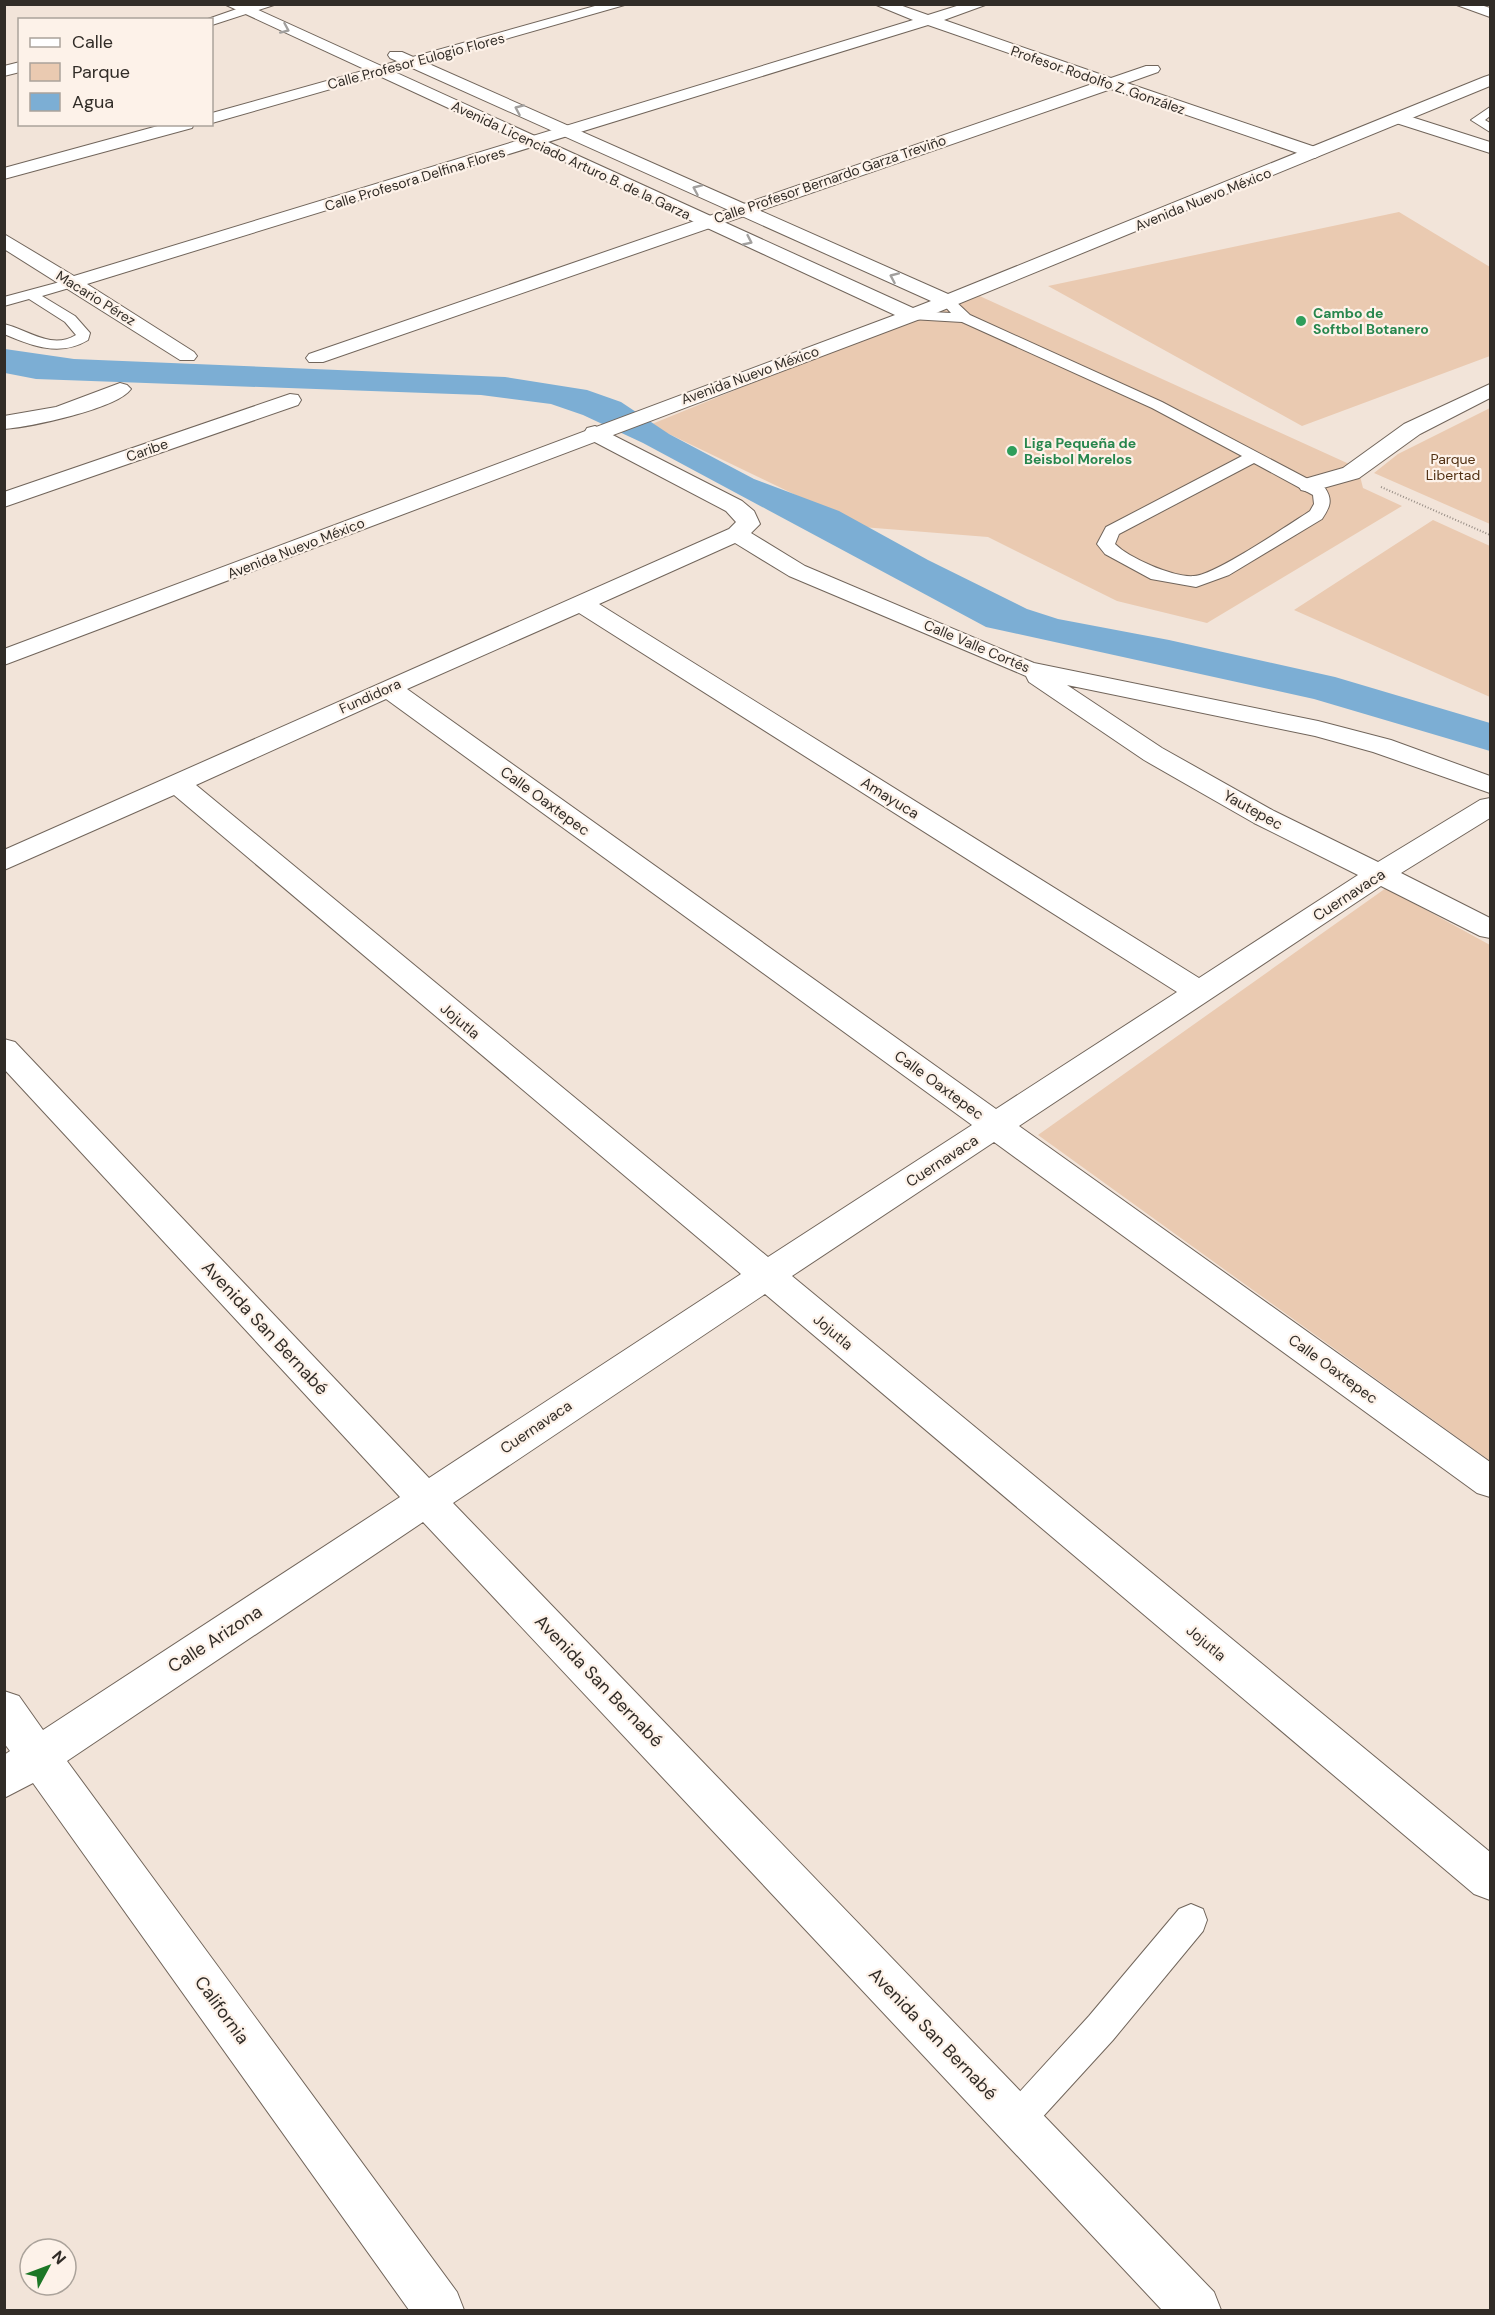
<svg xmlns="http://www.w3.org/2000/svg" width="1495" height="2315" font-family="'DM Sans',sans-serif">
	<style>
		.green { fill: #eacab1 }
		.water { fill: #7caed4 }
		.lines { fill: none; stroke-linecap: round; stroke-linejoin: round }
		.service-casing { stroke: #71655b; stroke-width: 2 }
		.minor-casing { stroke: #71655b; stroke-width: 2 }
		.tertiary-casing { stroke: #71655b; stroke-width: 2 }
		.path { stroke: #978d85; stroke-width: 2; stroke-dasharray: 1 2; stroke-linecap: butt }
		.service { fill: #fff; fill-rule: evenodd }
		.minor { fill: #fff; fill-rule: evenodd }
		.tertiary { fill: #fff; fill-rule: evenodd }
		.oneway { stroke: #a2a09e }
		.leisure-dot { fill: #2e9e5b; stroke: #fdf2e9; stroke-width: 2 }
		.labels { text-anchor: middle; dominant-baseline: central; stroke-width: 4.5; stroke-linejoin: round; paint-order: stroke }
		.far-street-label { font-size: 14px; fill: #312c27; stroke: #fdf2e9 }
		.far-leisure-label { font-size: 14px; font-weight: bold; fill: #27864d; stroke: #fdf2e9; text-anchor: start }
		.far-park-label { font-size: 14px; fill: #523113; stroke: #fdf2e9 }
		.street-label { font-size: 15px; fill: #312c27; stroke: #fdf2e9 }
		.near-street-label { font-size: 18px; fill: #312c27; stroke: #fdf2e9 }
	</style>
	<rect width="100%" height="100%" fill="#f2e4d9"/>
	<path class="green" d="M1399,212L1490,267V356L1302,426L1048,286Z
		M973,293L1358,468L1363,488L1402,506L1207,623L1117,601L988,537L862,527L669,434L647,426Z
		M1490,408V524L1374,473L1398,454Z
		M1433,520L1490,546V697L1294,610Z
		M1386,888L1490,945V1461L1038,1135Z"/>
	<path class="water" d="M5,349L74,359L505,377L587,390L621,402L669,434L754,479L839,511L928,560L1027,609L1058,619L1169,640L1335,677L1490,723V751L1314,699L986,627L643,443L583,415L551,404L481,395L36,379L5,373Z"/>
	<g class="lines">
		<defs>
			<path id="service" d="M1490,107V116L1485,120L1490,123V132L1471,120Z
				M71,279L78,283L76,286L42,296L75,316L90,333L88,340C60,357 32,346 4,334V324C29,330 51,350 76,335L65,322L29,299L4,306V297Z
				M947,297L952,298L970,315L1162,402L1325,488C1333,500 1330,507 1322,519L1229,575L1196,587L1151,579L1105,554L1097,544L1106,527L1242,456L1152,408L962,322L911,319L904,315L911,311L951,313L940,301ZM1254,463L1313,495L1314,504L1310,511C1288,525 1215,575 1194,576C1174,578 1129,558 1115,544L1119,534Z
				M1191,1904L1203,1909L1207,1920L1203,1931L1113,2040L1028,2133L1016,2138L1004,2133L999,2121L1004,2109L1089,2016L1179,1909Z"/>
			<path id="minor" d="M251,4H277L212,25V20H205Z
				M602,4H628L212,123V113Z
				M874,4H897L928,15L963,4H988L944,20L1111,78L1146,66H1158L1160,69L1158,72L1127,83L1321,149L1324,153L1315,158L1309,157L1111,89L323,362H309L306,358L309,354L1095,83L928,25L87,284L194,352L197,356L194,360H180L4,249V234L74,276L913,20Z
				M1454,4H1478L1490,8V17Z
				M20,62V72L4,76V66Z
				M1399,113L1490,142V153L1393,122L1391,118L1393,114Z
				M165,124H194L192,128L4,179V168Z
				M120,383L127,385L131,389C117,409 30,427 4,429V416L56,407Z
				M1490,384V398L1420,434L1359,478L1309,492L1301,490L1298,485L1301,480L1343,468L1404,424Z
				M290,394L298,395L301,400L298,405L4,507V492Z
				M595,426L742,501L754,511L760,524L751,533L805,566L1034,663L1318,721L1391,740L1490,776V793L1373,752L1315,736L1067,685L1162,748L1274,811L1378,862L1480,800L1490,798V818L1401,873L1490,918V938L1480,936L1381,886L1019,1126L1490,1462V1497L1477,1493L994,1142L792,1276L1490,1852V1900L1474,1894L765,1294L453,1503L1214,2292L1221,2310H1162L423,1522L67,1761L457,2292L464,2310H409L33,1783L4,1798V1755L10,1751L4,1743V1691L19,1696L43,1730L400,1497L4,1069V1039L15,1042L429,1478L741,1274L174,795L4,870V850L729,529L736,522L726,511L587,438L584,433L587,428ZM735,543L789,576L1026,676L1029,682L1144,760L1254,823L1358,875L1199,978L599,604ZM579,613L1177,992L996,1109L407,689ZM386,699L972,1125L768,1257L196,785Z"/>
			<path id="tertiary" d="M224,4H245L913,308L931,301L390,58L388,55L390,52H402L948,294L1484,77L1490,75V86L936,313L4,665V649L895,315Z"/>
		</defs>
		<use href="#service" class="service-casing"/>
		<use href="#minor" class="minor-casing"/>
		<use href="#tertiary" class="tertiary-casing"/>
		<path class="path" d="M1381,487L1490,535"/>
		<use href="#service" class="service"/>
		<use href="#minor" class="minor"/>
		<use href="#tertiary" class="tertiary"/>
	</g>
	<defs><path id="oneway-chevron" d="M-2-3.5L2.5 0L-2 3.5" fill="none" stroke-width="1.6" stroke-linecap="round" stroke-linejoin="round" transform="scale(1.5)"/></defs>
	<g class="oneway">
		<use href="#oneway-chevron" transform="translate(285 29) rotate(24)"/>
		<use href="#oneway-chevron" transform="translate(519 109) rotate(-156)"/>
		<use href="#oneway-chevron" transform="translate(697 189) rotate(-156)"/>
		<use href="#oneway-chevron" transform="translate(748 241) rotate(25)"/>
		<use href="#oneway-chevron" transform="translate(894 277) rotate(-156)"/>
	</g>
	<g class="leisure-dot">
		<circle cx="1301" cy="321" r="6"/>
		<circle cx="1012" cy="451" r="6"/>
	</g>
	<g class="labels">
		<g class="far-street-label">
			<text transform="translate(416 61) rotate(-15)">Calle Profesor Eulogio Flores</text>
			<text transform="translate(1098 80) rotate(19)">Profesor Rodolfo Z. González</text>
			<text transform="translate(571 160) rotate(25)">Avenida Licenciado Arturo B. de la Garza</text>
			<text transform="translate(415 179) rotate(-17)">Calle Profesora Delfina Flores</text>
			<text transform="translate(830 179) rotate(-19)">Calle Profesor Bernardo Garza Treviño</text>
			<text transform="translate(1203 199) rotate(-22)">Avenida Nuevo México</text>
			<text transform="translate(96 298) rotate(32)">Macario Pérez</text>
			<text transform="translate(750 375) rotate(-20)">Avenida Nuevo México</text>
			<text transform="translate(147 450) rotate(-19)">Caribe</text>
			<text transform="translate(296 548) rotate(-21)">Avenida Nuevo México</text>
			<text transform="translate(977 646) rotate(23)">Calle Valle Cortés</text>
			<text transform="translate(370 696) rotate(-24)">Fundidora</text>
		</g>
		<g class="far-leisure-label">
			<text x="1313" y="313">Cambo de<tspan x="1313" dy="16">Softbol Botanero</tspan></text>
			<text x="1024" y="443">Liga Pequeña de<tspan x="1024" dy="16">Beisbol Morelos</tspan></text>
		</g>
		<g class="far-park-label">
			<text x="1453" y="459">Parque<tspan x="1453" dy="16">Libertad</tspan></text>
		</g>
		<g class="street-label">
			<text transform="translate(890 798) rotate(32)">Amayuca</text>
			<text transform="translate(545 801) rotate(36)">Calle Oaxtepec</text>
			<text transform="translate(1253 810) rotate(29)">Yautepec</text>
			<text transform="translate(1349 895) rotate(-33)">Cuernavaca</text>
			<text transform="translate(460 1021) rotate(40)">Jojutla</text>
			<text transform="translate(939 1085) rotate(36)">Calle Oaxtepec</text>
			<text transform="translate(942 1161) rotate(-33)">Cuernavaca</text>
			<text transform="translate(833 1332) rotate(40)">Jojutla</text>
			<text transform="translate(1333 1369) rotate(36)">Calle Oaxtepec</text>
			<text transform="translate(536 1427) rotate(-34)">Cuernavaca</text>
			<text transform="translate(1206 1643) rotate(40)">Jojutla</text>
		</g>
		<g class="near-street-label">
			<text transform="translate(265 1328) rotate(47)">Avenida San Bernabé</text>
			<text transform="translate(215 1639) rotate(-33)">Calle Arizona</text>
			<text transform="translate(599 1681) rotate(46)">Avenida San Bernabé</text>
			<text transform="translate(222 2010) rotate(54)">California</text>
			<text transform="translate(933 2034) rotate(46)">Avenida San Bernabé</text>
		</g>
	</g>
	<rect width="1495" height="2315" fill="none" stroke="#312c27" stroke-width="12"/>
	<rect x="18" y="18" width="195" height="108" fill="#fdf2e9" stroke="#aba39b" stroke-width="1.5"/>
	<rect x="30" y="38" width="30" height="9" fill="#ffffff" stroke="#aba39b" stroke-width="1.5"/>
	<text x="72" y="48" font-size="18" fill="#312c27">Calle</text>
	<rect x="30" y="63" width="30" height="18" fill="#eacab1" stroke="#aba39b" stroke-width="1.5"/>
	<text x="72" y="78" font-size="18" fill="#312c27">Parque</text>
	<rect x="30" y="93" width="30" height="18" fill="#7caed4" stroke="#aba39b" stroke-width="1.5"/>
	<text x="72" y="108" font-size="18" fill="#312c27">Agua</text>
	<g transform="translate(48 2267) rotate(49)"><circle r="28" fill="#fdf2e9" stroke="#aba39b" stroke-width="1.5"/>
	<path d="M0-4.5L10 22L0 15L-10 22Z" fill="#1c7726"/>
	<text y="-9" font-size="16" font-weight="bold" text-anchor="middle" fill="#312c27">N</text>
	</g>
</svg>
